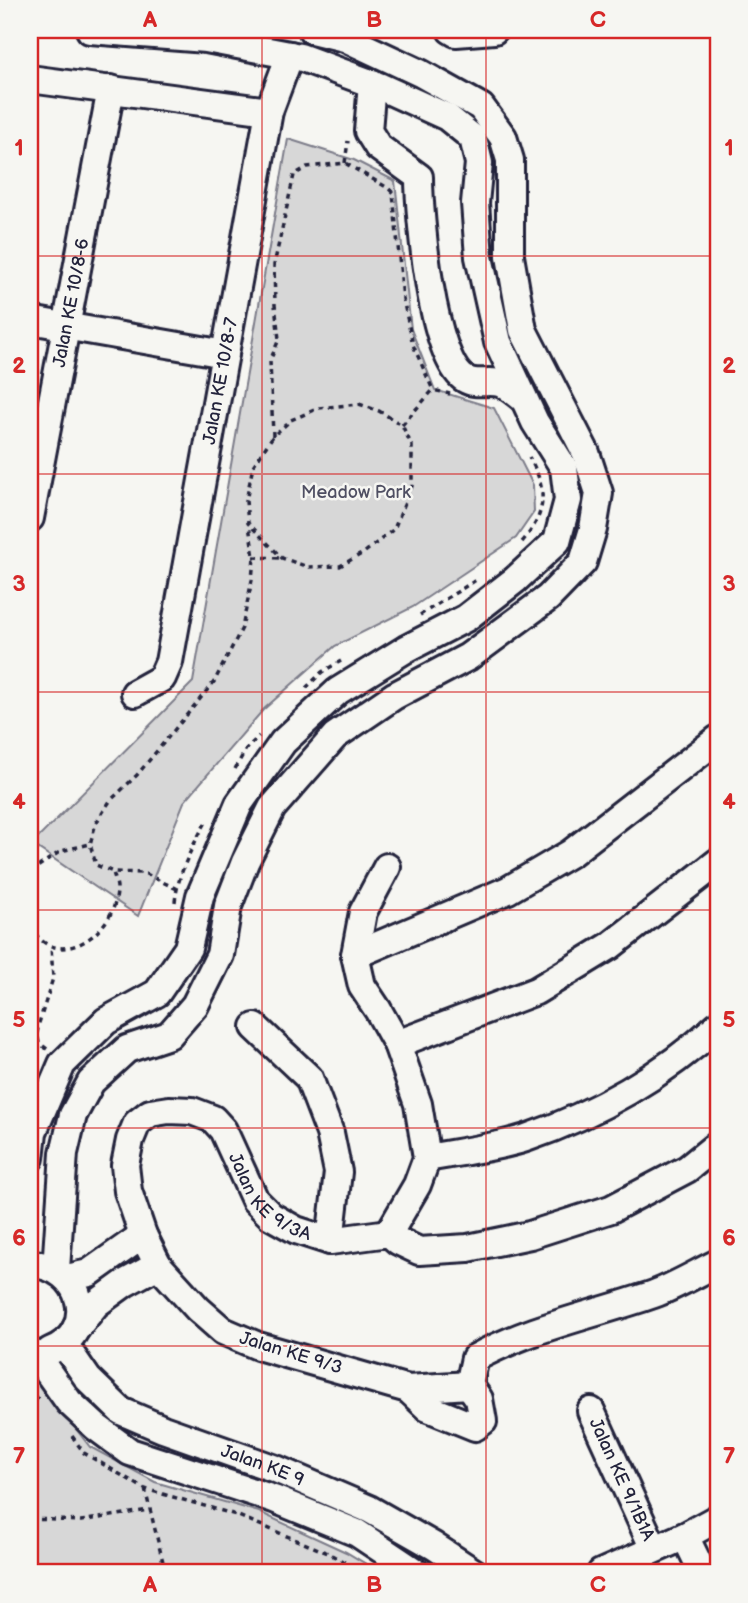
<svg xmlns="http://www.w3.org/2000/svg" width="748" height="1603" font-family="'Balsamiq Sans',sans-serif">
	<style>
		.green { fill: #d7d7d7; stroke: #7c7c89; stroke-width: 2 }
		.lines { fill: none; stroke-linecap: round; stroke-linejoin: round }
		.minor-casing { stroke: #22223b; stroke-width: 32 }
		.path { stroke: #22223b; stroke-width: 3.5; stroke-dasharray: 5 5; stroke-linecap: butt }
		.minor { stroke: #f6f6f2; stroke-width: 26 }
		.grid { fill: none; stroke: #d62828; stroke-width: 2; stroke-opacity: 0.55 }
		.labels { text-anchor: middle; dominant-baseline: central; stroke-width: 5; stroke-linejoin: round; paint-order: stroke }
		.street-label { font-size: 18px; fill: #22223b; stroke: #f6f6f2 }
		.park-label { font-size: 18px; fill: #4f4f62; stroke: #f6f6f2 }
		.neatline { fill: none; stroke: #d62828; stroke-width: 2.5 }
		.grid-label { font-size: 23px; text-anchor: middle; font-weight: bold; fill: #d62828 }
	</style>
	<rect width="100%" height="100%" fill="#f6f6f2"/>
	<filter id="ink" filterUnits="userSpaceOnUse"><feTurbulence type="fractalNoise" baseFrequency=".0143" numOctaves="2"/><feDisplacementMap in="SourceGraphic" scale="14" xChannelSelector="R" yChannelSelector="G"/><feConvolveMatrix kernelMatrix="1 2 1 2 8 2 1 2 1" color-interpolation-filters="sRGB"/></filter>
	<g filter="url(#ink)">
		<path class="green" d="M288,139L354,160L395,181L411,329L435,390L494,408L533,485L534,512L516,538L413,607L335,646L263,710L184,802L138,916L32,844L193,682Z
			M30,1370L90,1447L155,1482L259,1512L346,1552L381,1573H30Z"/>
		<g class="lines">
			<defs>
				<g id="minor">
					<path d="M451,30L456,33L494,30"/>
					<path d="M30,79L269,111"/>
					<path d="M372,83L368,131L378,147L419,177C419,215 432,360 465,379C476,386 491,379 502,384C510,387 517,394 524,399"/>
					<path d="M30,320L225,354"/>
					<path id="s1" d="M30,518L111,89"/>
					<path id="s2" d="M135,693L162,678L169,662L269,111L290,55"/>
					<path d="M387,867L363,912L355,955L362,986L378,1010L397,1044L418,1104L427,1158L417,1185L389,1233"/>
					<path d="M355,955L508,890L571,853L718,739"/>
					<path d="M255,1027L309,1078L330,1133L338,1172L330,1241"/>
					<path d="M397,1044L536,991L610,946L718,862"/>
					<path d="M30,1158L33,1132L62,1064L106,1021L157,993L188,948L200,896L239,804L283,742L338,691L406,649L466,618L515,580L557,541L568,500L564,468L535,422L498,342L479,257L475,203L479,163L473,138L447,117L381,87L300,57L206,39L90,30"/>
					<path d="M427,1158C459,1152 495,1148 526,1138C596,1114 664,1075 718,1025"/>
					<path d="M30,1264C84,1265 100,1332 50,1351"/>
					<path d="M56,1269L64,1153L73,1115L91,1082L127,1049L169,1035L195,1005L220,955L228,906L245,862L272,808L335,736L394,696L468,657L548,598L583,562L593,529L599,493L586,453L523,330L510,256V160L503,137L481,107L420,73L345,38L312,30"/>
					<path d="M67,1278L89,1273L143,1235"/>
					<path d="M75,1330L96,1304L125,1283L158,1265"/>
					<path id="s3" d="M64,1344L88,1379L121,1411L163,1429L276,1469L369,1509L434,1546L475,1573"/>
					<path d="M35,1354L69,1402L96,1427L130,1452L274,1499L357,1533L417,1573"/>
					<path id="s4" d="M469,1385L408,1389L258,1346L223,1331L198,1309L158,1265L143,1235L128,1191L125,1165L130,1140L137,1123L150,1113L169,1110L192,1111L213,1119L223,1130L255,1200L271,1216L296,1230L330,1241L389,1233L398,1241L419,1251L468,1248L530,1235L611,1209L687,1169L718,1144"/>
					<path d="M469,1385L475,1358C531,1327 594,1315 654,1294C676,1286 697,1273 718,1263"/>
					<path d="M408,1389L428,1408L475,1427L483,1421L479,1399L469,1385"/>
					<path id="s5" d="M591,1411L654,1549"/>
					<path d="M685,1536L703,1573"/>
					<path d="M601,1573L685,1536L718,1518"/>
				</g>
			</defs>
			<use href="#minor" class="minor-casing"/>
			<path class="path" d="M345,163L348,141
				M359,404L379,411L402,425L412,446V486L394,529L365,552L340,566L308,567L282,558L248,523L246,501L253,466L273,436L291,420L319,408Z
				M402,425L433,390L450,394
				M273,436L270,361L279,339L275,305L274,265L294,175L307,167L345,163L388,188L393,193L403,299L413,345L433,390
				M522,542C547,513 548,490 529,457
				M254,557L280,558
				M420,615L476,580
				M306,688L322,672L341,661
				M235,769L246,749L259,736
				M30,872L61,851L90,844
				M177,889L144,873L113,872L96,865L90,844L96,823L110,801L137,775L214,682L242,628L252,580L254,557L249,526
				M175,902C178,873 192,847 206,822
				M30,925C55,976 118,932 117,888C117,883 114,877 113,872
				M47,1049L39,1043L37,1033L39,1023L53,978L51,946
				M30,1076L36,1066
				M30,1409L38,1396
				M72,1436L84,1453L145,1489L236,1515L328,1553L364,1573
				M145,1489L164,1566L170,1573
				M30,1519L81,1521L149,1510"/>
			<use href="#minor" class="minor"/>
		</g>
	</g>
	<path class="grid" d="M262,30V1573M486,30V1573M30,256H718M30,474H718M30,692H718M30,910H718M30,1128H718M30,1346H718"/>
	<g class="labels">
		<g class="street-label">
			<text stroke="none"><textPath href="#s1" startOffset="219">Jalan KE 10/8-6</textPath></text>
			<text stroke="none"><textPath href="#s2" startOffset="334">Jalan KE 10/8-7</textPath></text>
			<text stroke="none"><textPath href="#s4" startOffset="679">Jalan KE 9/3A</textPath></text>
			<text transform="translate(291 1353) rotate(17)">Jalan KE 9/3</text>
			<text stroke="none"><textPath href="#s3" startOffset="240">Jalan KE 9</textPath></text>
			<text stroke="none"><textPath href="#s5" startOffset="75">Jalan KE 9/1B1A</textPath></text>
		</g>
		<g class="park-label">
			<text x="356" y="492">Meadow Park</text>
		</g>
	</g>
	<rect width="748" height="1603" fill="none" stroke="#f6f6f2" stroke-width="77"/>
	<rect x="38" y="38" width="672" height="1526" class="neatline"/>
	<g class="grid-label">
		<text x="150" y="27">A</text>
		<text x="374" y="27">B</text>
		<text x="598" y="27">C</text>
		<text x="19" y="155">1</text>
		<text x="729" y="155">1</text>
		<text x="19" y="373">2</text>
		<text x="729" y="373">2</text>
		<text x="19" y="591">3</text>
		<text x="729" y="591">3</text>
		<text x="19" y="809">4</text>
		<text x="729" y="809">4</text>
		<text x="19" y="1027">5</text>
		<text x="729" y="1027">5</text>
		<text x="19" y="1245">6</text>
		<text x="729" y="1245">6</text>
		<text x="19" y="1463">7</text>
		<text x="729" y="1463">7</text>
		<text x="150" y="1592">A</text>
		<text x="374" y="1592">B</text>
		<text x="598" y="1592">C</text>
	</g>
</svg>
